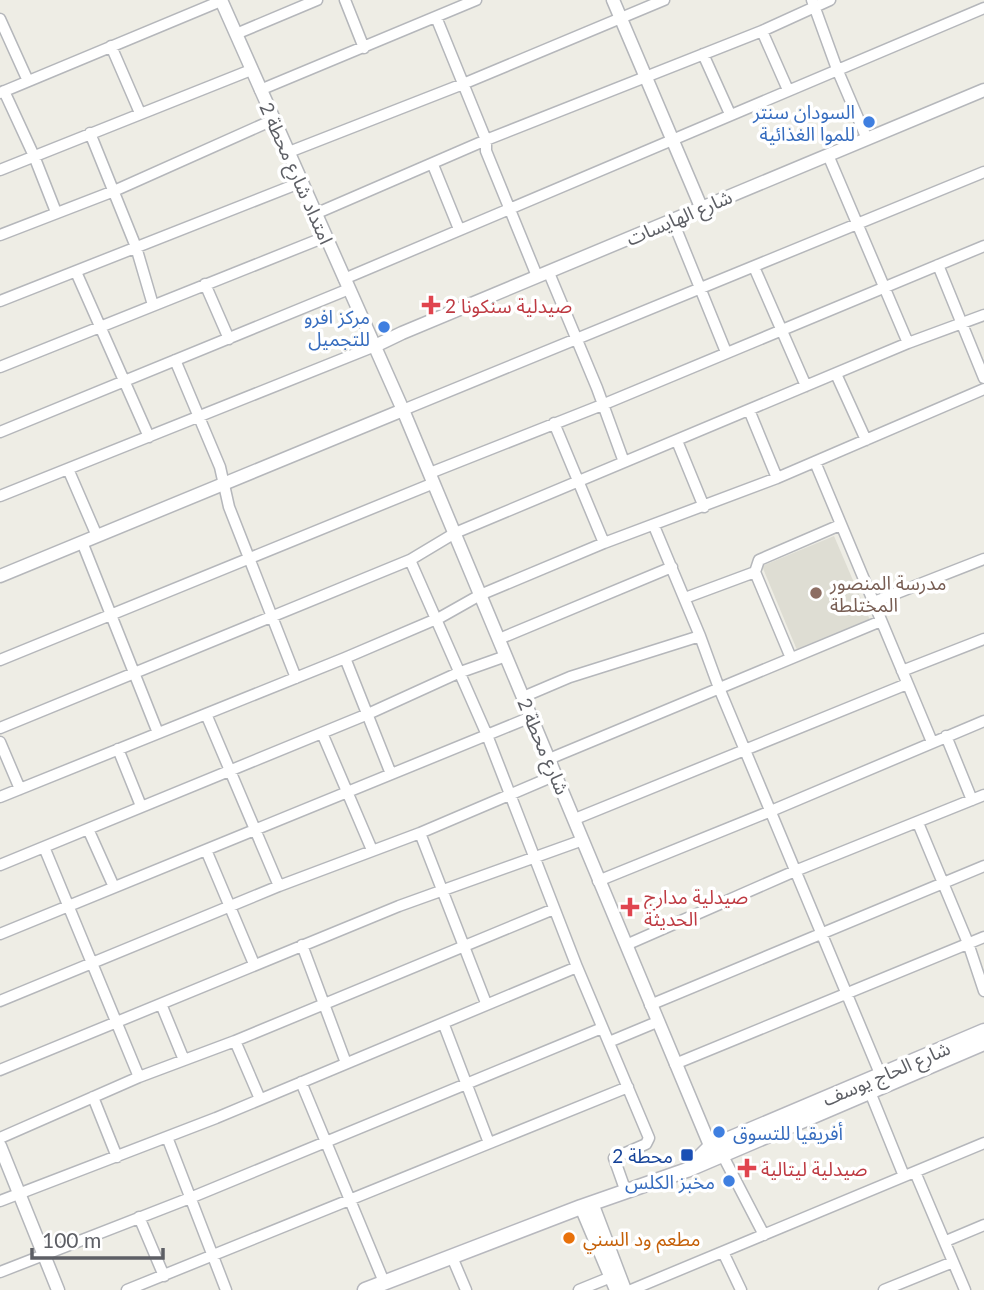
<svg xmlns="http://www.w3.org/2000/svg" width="984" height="1290" font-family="Lato,'Noto Sans Arabic',sans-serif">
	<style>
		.education { fill: #deddd3 }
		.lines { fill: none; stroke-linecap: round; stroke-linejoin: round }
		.minor-casing { stroke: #b5b7bb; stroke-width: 13 }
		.tertiary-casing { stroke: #b5b7bb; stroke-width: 15 }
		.secondary-casing { stroke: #b7b8be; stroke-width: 17 }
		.minor { stroke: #fff; stroke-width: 10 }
		.tertiary { stroke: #fff; stroke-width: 12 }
		.secondary { stroke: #fff; stroke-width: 14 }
		.shop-dot { fill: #3f7fe0; stroke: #fff; stroke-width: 2.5 }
		.health-dot { fill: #e0444e; stroke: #fff; stroke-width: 2.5 }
		.education-dot { fill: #8d6e63; stroke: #fff; stroke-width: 2.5 }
		.transit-dot { fill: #1a4fb4; stroke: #fff; stroke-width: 2.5 }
		.food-dot { fill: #e8710a; stroke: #fff; stroke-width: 2.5 }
		.labels { text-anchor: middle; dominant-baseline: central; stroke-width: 7; stroke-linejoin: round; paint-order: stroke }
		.shop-label { font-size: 19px; fill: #366cbe; stroke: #fff; text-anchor: end }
		.street-label { font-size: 19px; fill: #5d5f65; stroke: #fff }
		.health-label { font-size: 19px; fill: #be3a42; stroke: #fff; text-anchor: start }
		.education-label { font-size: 19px; fill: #785e54; stroke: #fff; text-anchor: start }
		.transit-label { font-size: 19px; fill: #164399; stroke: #fff; text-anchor: end }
		.food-label { font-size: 19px; fill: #c56008; stroke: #fff; text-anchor: start }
	</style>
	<rect width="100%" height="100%" fill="#eeede5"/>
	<path class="education" d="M834,536L870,620L797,650L762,566Z"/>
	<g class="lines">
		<defs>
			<path id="minor" d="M345,0L364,48
				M812,0L837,69L867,139
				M436,17L486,140V151L537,276
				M0,19L28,81
				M762,31L788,90
				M236,34L317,0
				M111,46L140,113
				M703,54L730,114
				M260,90L476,0
				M4,91L34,156L56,212
				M0,93L221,1
				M90,133L136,247L153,305
				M289,152L463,84L664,0
				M828,155L908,343
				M433,165L459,229
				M0,170L251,70
				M315,214L486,140L762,31L830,0
				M672,219L726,352
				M0,235L114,191L273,120
				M938,265L984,378
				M754,267L806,386
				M76,272L149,437
				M549,273L597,388L624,462
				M344,279L984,8
				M205,284L229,339
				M0,301L302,182
				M175,360L220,467L229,507L296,678
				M0,367L325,237
				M836,374L866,440
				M403,410L984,172
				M749,410L777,478
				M554,423L604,543
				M0,432L349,289
				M677,441L704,507
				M815,462L932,742
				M68,469L97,536
				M430,473L602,405L984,246
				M0,496L375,346
				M654,526L700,636L719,688L881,1076
				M82,542L158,733
				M410,560L487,735L577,967L649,1138L646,1144L614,1158L626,1192
				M755,572L791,658
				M685,598L755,572L759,560L840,525
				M874,602L984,559
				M499,639L672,567
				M345,658L391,774
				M0,660L434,483
				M902,671L984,639
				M523,697L570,677L700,636
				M206,714L279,886
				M0,728L410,560L455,533L908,343L984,315
				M322,733L372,850
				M946,736L972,800
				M0,742L20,789
				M118,749L141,806
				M549,759L881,621
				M0,797L345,658L441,617L480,595L604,543L777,478L984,389
				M575,819L907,684
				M918,823L968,943L984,991
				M88,829L114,887
				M420,833L486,1003
				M44,847L139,1077
				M206,850L254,964
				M0,865L368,714L458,673L506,656
				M598,881L771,811L984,721
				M0,934L531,717
				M302,945L346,1063
				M626,945L795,871L984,795
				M0,1001L279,886L420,833L556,775
				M161,1004L184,1060
				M650,1005L984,866
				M444,1025L489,1143
				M235,1041L260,1099
				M609,1042L657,1022
				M675,1064L984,937
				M0,1070L399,906L583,840
				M301,1082L384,1282
				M870,1092L904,1176
				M93,1097L117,1157
				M167,1137L226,1290
				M0,1138L139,1077L235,1041L554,909
				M723,1156L764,1235
				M915,1172L965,1290
				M0,1201L216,1118L577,967
				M139,1217L164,1276
				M946,1241L984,1225
				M723,1252L741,1290
				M452,1257L466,1290
				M0,1272L190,1198L602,1028
				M127,1290L628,1087
				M579,1290L611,1277
				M631,1290L984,1143
				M884,1290L953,1262"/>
			<path id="tertiary" d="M221,0L403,410L714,1155
				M613,0L701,207
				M375,346L402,333L984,90
				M0,576L403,410
				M0,1146L58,1290
				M592,1203L625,1290
				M581,1207L616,1290"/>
			<path id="secondary" d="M691,1166L710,1147L984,1031
				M365,1290L581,1207L687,1170L984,1043"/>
		</defs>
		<use href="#minor" class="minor-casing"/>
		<use href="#tertiary" class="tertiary-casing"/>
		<use href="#secondary" class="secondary-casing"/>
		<use href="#minor" class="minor"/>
		<use href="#tertiary" class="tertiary"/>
		<use href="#secondary" class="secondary"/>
	</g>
	<g class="shop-dot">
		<circle cx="869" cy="122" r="7"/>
		<circle cx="384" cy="327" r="7"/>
		<circle cx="719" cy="1132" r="7"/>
		<circle cx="729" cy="1181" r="7"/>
	</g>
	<g class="health-dot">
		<path d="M427.5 294.5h7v7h7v7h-7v7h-7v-7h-7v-7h7z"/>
		<path d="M626.5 896.5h7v7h7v7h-7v7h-7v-7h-7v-7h7z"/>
		<path d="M743.5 1157.5h7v7h7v7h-7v7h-7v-7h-7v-7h7z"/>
	</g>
	<circle class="education-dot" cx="816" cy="593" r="7"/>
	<rect class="transit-dot" x="680" y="1148" width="14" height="14" rx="3.5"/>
	<circle class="food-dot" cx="569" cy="1238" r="7"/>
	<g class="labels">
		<g class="shop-label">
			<text x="855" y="111">السودان سنتر<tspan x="855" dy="22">للموا الغذائية</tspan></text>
			<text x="370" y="316">مركز افرو<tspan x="370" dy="22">للتجميل</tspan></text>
			<text x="733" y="1132" text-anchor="start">أفريقيا للتسوق</text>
			<text x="715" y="1181">مخبز الكلس</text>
		</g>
		<g class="street-label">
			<text transform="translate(297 173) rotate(66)">امتداد شارع محطة 2</text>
			<text transform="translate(679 217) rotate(-23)">شارع الهايسات</text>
			<text transform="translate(544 746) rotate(67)">شارع محطة 2</text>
			<text transform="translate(886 1073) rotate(-23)">شارع الحاج يوسف</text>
		</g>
		<g class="health-label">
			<text x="445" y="305">صيدلية سنكونا 2</text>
			<text x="644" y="896">صيدلية مدارج<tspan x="644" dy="22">الحديثة</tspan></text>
			<text x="761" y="1168">صيدلية ليتالية</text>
		</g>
		<g class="education-label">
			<text x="830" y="582">مدرسة المنصور<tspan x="830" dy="22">المختلطة</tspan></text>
		</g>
		<g class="transit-label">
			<text x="673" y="1155">محطة 2</text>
		</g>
		<g class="food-label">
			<text x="583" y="1238">مطعم ود السني</text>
		</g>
	</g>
	<path d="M32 1248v10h131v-10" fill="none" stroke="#5d5f65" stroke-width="3.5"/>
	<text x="42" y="1248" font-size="21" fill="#5d5f65" stroke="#ffffff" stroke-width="5" paint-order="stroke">100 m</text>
</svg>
